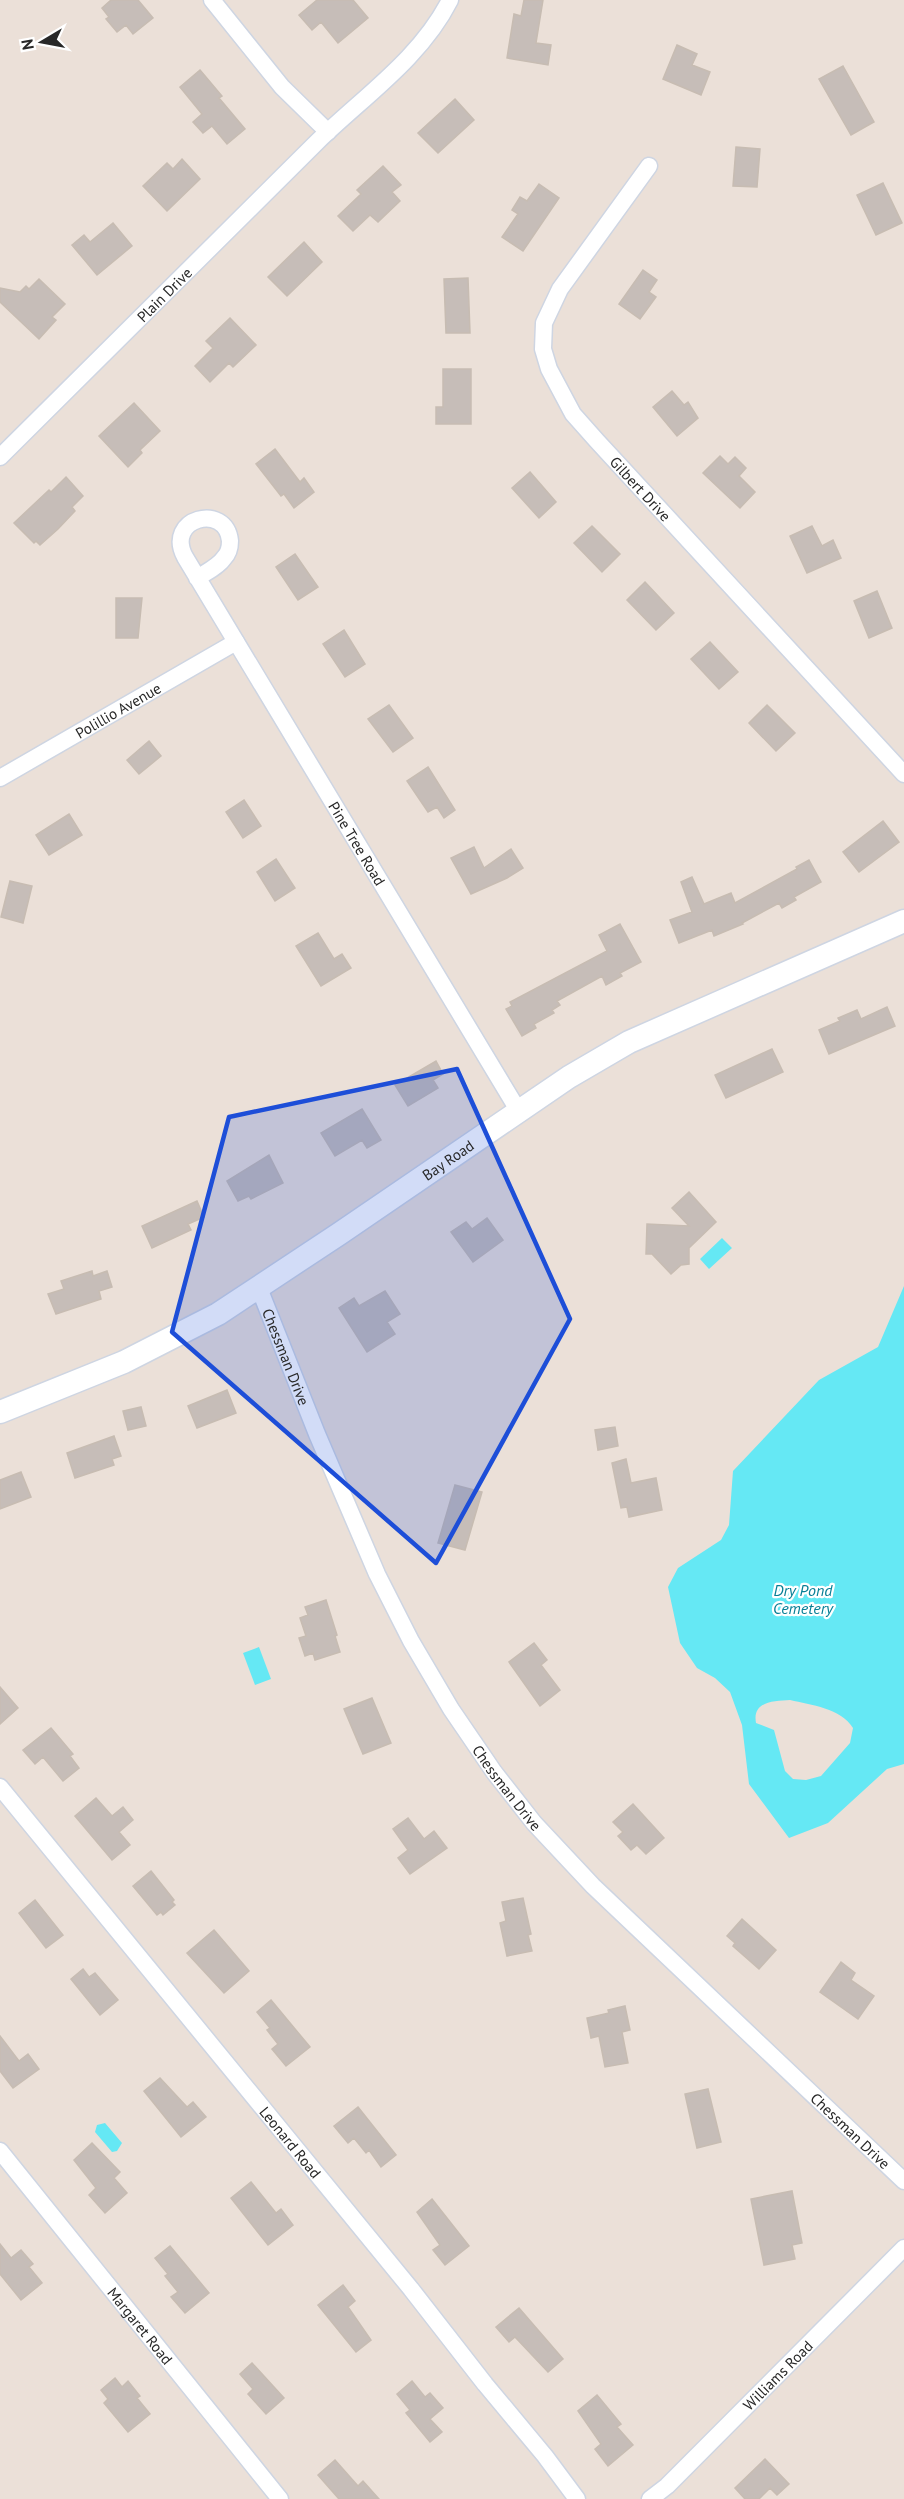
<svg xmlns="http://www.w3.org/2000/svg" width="904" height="2499" font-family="'PT Sans',sans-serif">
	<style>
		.water { fill: #65e8f4; fill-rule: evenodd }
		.building { fill: #c6bdb8; stroke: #c7bcb2; stroke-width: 1.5 }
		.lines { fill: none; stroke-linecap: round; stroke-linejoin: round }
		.minor-casing { stroke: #ced5e2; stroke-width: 19 }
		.secondary-casing { stroke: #ced5e2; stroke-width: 25 }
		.minor { stroke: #fff; stroke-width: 16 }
		.secondary { stroke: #fff; stroke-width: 22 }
		.marked { fill: #1d4ed8; fill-opacity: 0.2; stroke: #1d4ed8; stroke-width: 4.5; stroke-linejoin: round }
		.labels { text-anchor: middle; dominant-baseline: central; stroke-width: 4.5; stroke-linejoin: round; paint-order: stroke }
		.street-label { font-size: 15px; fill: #282828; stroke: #fff }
		.water-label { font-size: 16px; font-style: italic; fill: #077f96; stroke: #fff }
	</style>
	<rect width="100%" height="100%" fill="#ebe0d8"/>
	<path class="water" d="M722,1238L732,1248L709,1269L700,1259Z
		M904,1286V1764L887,1769L828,1823L789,1838L749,1784L742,1725L730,1692L715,1678L697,1668L680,1643L668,1587L678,1568L721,1540L729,1525L733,1471L819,1380L878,1347ZM790,1700C811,1705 841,1708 853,1728L850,1743L821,1776L806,1780L793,1779L785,1771L774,1730L756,1723C752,1701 774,1701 790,1700Z
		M259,1647L271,1679L255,1685L243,1653Z
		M105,2123L122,2143L117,2151L112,2152L95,2132L97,2125Z"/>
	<path class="building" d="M111,0H138L153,18L133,34L126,25L117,32L106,19L109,17L102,8Z
		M317,0H353L368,18L338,43L321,22L312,30L299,15Z
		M524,0H543L536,43L551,45L548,65L507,58L514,14L521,16Z
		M677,45L697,54L692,65L710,72L701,95L663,79Z
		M843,66L874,122L851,135L819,79Z
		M200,70L222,96L219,98L245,129L227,144L212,126L203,133L193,122L202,114L180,87Z
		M455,99L474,120L438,153L418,133Z
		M736,147L760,149L757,187L733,186Z
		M182,159L200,179L167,211L143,186L167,163L173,169Z
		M383,166L401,185L392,192L400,201L378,222L370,215L353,231L338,216L361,194L357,190Z
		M883,183L902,223L876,235L857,195Z
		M539,184L559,198L523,251L502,237L518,214L512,210L520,197L527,201Z
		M113,223L132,246L97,275L72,245L84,235L90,242Z
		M304,242L322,262L287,296L268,277Z
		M643,270L657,280L649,292L656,297L640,319L619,304Z
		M468,278L470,333H446L444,279Z
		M39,279L65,304L52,317L56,320L39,339L0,302V288L20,292L26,286L29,289Z
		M230,318L256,345L233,367L229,363L210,382L195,366L213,348L206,341Z
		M443,369H471V424H436V407H443Z
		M672,391L684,405L688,402L698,418L677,436L653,407Z
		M134,403L160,431L140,450L142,453L128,467L99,436Z
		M275,449L300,482L304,478L314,492L294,508L284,494L281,496L256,464Z
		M720,456L728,464L735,457L746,468L739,476L755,492L740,508L703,473Z
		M530,472L556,502L539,518L512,488Z
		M66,477L83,496L72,507L75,511L58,529L40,545L36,541L34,543L14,523L49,490L51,492Z
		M592,526L620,554L602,572L574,543Z
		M812,526L822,546L833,540L841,558L807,573L790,536Z
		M295,554L318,587L298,600L276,567Z
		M645,582L674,613L656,630L627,600Z
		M877,591L892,628L869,638L854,601Z
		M116,598H142L138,638H116Z
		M344,630L365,664L345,677L323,644Z
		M710,642L738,672L719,689L691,659Z
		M389,705L413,738L393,752L368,719Z
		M767,705L795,733L776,751L749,723Z
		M149,741L161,756L139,774L127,760Z
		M428,767L455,810L444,818L437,807L428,812L407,781Z
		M244,800L261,826L243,838L226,812Z
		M69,814L82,835L49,855L36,835Z
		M883,821L899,842L859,872L843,852Z
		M474,847L484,868L511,849L523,868L507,878L471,894L451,858Z
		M276,859L295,888L275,901L257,872Z
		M809,860L821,882L794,897L796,900L782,908L779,903L742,923L743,924L714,936L712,930L679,943L670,920L692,912L681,882L692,877L704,904L731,893L735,903L797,869L796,867Z
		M10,881L32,886L23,923L1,917Z
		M620,924L641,962L620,973L622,976L606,985L602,976L557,1001L560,1005L552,1010L554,1013L534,1024L536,1028L522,1036L506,1009L512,1006L510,1002L607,951L599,935Z
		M318,933L334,959L342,954L351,968L321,986L296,946Z
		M887,1007L895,1026L829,1054L819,1030L840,1021L838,1018L857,1010L861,1019Z
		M772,1049L783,1072L726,1098L715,1075Z
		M436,1061L443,1074L433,1080L438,1088L408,1106L395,1085Z
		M362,1109L381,1140L367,1148L362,1140L335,1156L321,1133Z
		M269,1155L283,1183L251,1199L249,1196L238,1201L227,1181Z
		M689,1192L716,1222L689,1248V1264L681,1265L671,1274L652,1254H646L647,1224L689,1226L672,1208Z
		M197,1201L204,1217L188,1224L191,1230L152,1248L142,1226Z
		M487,1218L503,1240L473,1262L451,1232L466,1222L472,1229Z
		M92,1271L93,1276L107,1271L112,1287L99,1291L101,1299L56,1314L48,1294L64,1289L61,1281Z
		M385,1291L400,1314L387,1322L395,1334L367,1352L339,1308L354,1298L359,1306Z
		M227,1390L236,1413L197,1428L188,1406Z
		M141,1407L146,1426L128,1430L123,1411Z
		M615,1427L618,1446L598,1450L595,1430Z
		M114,1436L121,1456L112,1459L114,1465L75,1478L67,1453Z
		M626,1459L631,1483L656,1478L662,1510L629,1517L627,1507L621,1508L612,1463Z
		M21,1472L31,1497L0,1509V1480Z
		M455,1485L482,1492L465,1550L438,1543Z
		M326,1600L337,1635L335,1636L340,1652L315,1660L313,1653L305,1656L299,1638L306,1636L300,1618L308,1615L305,1607Z
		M534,1643L547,1660L541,1665L560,1690L540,1706L509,1662Z
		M0,1687L18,1708L0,1724Z
		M372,1698L391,1743L363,1754L344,1709Z
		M51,1728L73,1754L70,1756L79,1768L63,1781L43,1757L35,1764L23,1750Z
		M96,1798L112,1816L123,1807L133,1820L119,1832L130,1845L112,1860L75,1816Z
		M633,1804L664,1838L646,1854L637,1845L631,1850L618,1836L623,1832L613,1822Z
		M408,1818L424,1839L434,1831L447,1848L410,1874L398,1858L408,1850L393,1829Z
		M151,1871L174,1900L172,1902L175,1905L163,1915L161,1912L157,1915L133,1886Z
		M523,1898L531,1934L528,1935L532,1951L507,1956L500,1923L506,1921L502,1902Z
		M35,1900L63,1935L46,1948L19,1913Z
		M742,1919L776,1950L759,1969L733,1946L735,1943L727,1936Z
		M214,1930L249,1971L224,1993L187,1953Z
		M841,1962L855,1973L851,1980L874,1996L858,2019L820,1992Z
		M83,1969L89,1977L95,1973L118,2000L100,2015L71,1979Z
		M271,2000L310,2047L286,2066L272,2049L278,2044L267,2030L270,2028L257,2012Z
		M625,2006L630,2030L622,2032L628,2063L605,2067L599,2036L591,2038L587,2018L609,2013L608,2010Z
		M0,2036L19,2061L28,2054L39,2069L13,2088L0,2071Z
		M160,2078L187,2107L193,2102L206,2117L181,2137L144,2091Z
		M708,2089L721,2142L697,2148L685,2094Z
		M358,2107L396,2155L381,2167L369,2150L366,2153L354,2138L348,2143L334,2126Z
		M92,2143L120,2172L114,2178L127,2193L105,2213L89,2195L96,2188L74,2160Z
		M251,2182L276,2213L281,2209L293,2225L268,2245L231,2198Z
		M792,2191L802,2243L792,2245L795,2259L764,2265L751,2199Z
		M432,2199L469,2246L445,2265L433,2250L440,2245L417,2212Z
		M0,2244L11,2258L21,2250L33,2264L29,2267L42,2283L21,2300L0,2274Z
		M170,2246L209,2293L185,2313L171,2297L178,2292L165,2276L168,2274L155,2258Z
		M343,2285L355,2301L348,2307L371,2340L356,2352L318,2305Z
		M519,2308L563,2359L548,2372L515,2337L509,2342L496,2327Z
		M252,2363L284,2398L266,2414L248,2394L253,2389L240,2374Z
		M115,2378L122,2387L128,2381L140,2396L137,2398L150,2414L128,2432L104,2403L108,2399L101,2390Z
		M412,2381L425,2397L430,2393L443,2408L430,2419L442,2432L430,2442L406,2413L410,2410L397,2394Z
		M597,2395L621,2424L617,2427L633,2445L608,2466L595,2449L601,2444L578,2411Z
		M765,2459L789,2484L777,2495L770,2488L759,2499H745L735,2488Z
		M335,2460L358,2486L363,2481L379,2499H339L318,2475Z"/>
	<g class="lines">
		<defs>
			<g id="minor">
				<path d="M212,0L282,87L328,132"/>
				<path id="s1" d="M649,166L560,289L544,323L543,349L549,369L573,414L597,441L904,774"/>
				<path id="s2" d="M0,457C106,352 212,247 317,142C363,97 420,59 450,0"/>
				<path id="s3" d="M197,578C206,572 218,567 224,558C229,553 230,547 230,541C226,502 164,518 185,557L518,1110"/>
				<path id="s4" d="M0,778L236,642"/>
				<path id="s5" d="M259,1288L317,1434L377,1574L411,1641L451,1709L494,1772L534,1823L593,1886L904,2181"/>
				<path id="s6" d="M0,1787L411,2289L485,2384L545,2456L577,2499"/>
				<path id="s7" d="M0,2151L280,2499"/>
				<path id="s8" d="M650,2499L667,2486L904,2248"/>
			</g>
			<g id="secondary">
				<path id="s9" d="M0,1412L124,1362L218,1314L339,1234L569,1077L629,1042L904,921"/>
			</g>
		</defs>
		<use href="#minor" class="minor-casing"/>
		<use href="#secondary" class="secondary-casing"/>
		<use href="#minor" class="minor"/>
		<use href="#secondary" class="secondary"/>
	</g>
	<path class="marked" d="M457,1069L570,1319L436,1563L172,1332L229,1117Z"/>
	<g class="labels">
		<g class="street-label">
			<text stroke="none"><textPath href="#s2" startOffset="231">Plain Drive</textPath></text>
			<text stroke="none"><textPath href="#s1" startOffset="388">Gilbert Drive</textPath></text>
			<text stroke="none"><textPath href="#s4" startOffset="136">Polillio Avenue</textPath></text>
			<text stroke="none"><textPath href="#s3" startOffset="477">Pine Tree Road</textPath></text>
			<text stroke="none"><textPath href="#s9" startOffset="516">Bay Road</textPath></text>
			<text stroke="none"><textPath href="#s5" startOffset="74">Chessman Drive</textPath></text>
			<text stroke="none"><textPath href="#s5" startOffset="560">Chessman Drive</textPath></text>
			<text stroke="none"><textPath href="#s5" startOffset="1046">Chessman Drive</textPath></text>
			<text stroke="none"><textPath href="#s6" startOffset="459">Leonard Road</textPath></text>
			<text stroke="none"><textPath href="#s7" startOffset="224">Margaret Road</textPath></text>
			<text stroke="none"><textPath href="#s8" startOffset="178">Williams Road</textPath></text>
		</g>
		<g class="water-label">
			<text x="803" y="1590">Dry Pond<tspan x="803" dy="18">Cemetery</tspan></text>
		</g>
	</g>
	<g transform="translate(42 42) rotate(260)" stroke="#ffffff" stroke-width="4.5" paint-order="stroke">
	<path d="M0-4.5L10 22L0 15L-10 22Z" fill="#282828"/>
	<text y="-9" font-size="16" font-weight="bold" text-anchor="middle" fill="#282828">N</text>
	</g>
</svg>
